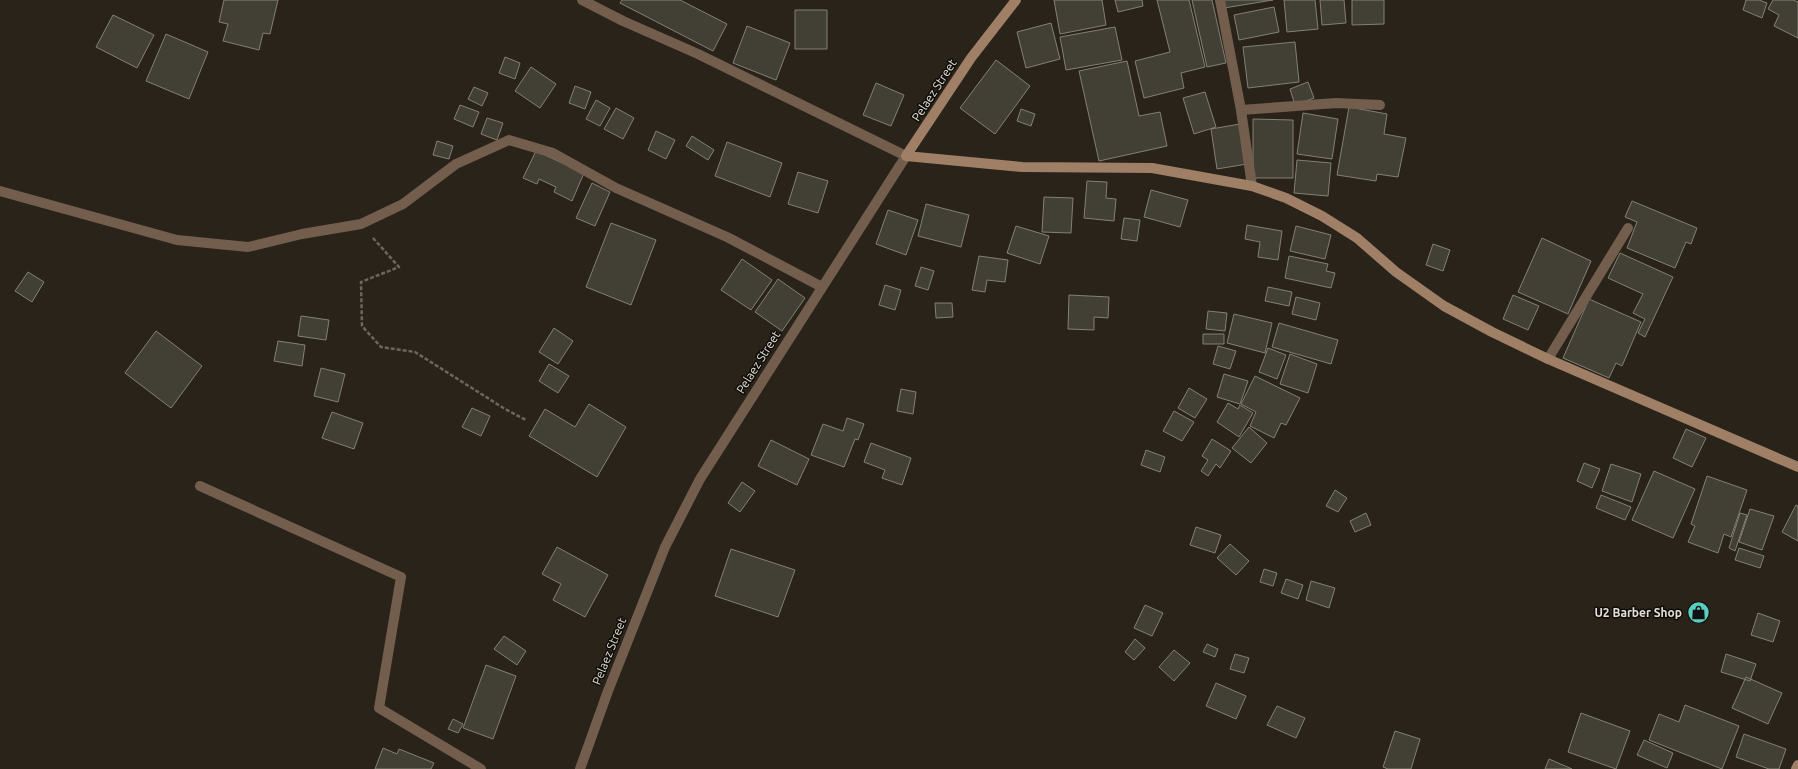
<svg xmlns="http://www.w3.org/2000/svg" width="1798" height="769" font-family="Ubuntu,sans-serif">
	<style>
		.building { fill: #424034; stroke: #838173 }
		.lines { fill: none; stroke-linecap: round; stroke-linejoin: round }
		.path { stroke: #6c675e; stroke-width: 2.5; stroke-dasharray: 4 2; stroke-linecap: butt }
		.lane { stroke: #735e4e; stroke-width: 10 }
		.street { stroke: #735e4e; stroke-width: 10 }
		.secondary { stroke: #9f7f65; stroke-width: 10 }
		.labels { text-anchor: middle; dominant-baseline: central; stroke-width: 3; stroke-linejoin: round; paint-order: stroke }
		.street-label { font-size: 12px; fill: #e4e0d9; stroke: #100d08 }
		.poi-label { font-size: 12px; font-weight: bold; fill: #e4e0d9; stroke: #100d08; text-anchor: end }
	</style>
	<rect width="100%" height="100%" fill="#2a2319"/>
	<path class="building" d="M224,0H278L270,34L263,33L259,50L223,41L228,24L219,22Z
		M622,0H680L727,24L713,51L620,3Z
		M1054,0H1102L1106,25L1060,34Z
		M1115,0H1142L1143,6L1118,12Z
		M1157,0H1189L1205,67L1181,73L1184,88L1144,98L1135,61L1170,52Z
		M1192,0H1212L1226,63L1207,67Z
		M1223,0H1273L1224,8Z
		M1284,0H1315L1318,29L1287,32Z
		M1320,0H1344L1346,23L1322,25Z
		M1352,0H1384V24L1352,25Z
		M1746,0H1759L1767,3L1762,18L1743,10Z
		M1773,0H1793L1798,2V38L1774,26L1779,15L1768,9Z
		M1274,7L1279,32L1239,40L1234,15Z
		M795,10H827V49H795Z
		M113,15L154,35L137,68L96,47Z
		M1051,23L1060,59L1026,68L1017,32Z
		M747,26L790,43L776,80L733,63Z
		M1115,27L1122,60L1066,70L1060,37Z
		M166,34L208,52L189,99L146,81Z
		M1295,42L1299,82L1248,88L1243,47Z
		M505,57L520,63L515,79L499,73Z
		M996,60L1030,86L995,134L960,108Z
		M1127,61L1139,116L1160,112L1167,146L1099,161L1079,71Z
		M531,67L556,84L540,108L515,91Z
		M1308,82L1314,98L1295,105L1290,89Z
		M876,83L904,95L891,126L863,115Z
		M575,86L591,92L585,109L569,103Z
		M474,87L488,93L482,106L468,99Z
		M1205,92L1216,127L1194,134L1183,98Z
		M596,100L610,108L600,126L586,119Z
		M460,105L479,112L473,127L454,119Z
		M1349,107L1387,114L1384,134L1406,138L1398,177L1377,174L1376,181L1337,175Z
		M616,108L634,118L623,139L604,129Z
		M1021,109L1035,114L1031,126L1017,121Z
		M1303,113L1338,119L1332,159L1297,154Z
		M487,118L503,123L497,140L481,134Z
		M1253,119L1293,120V178H1253Z
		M1240,124L1247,164L1217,169L1211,129Z
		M656,131L675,140L666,159L648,150Z
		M692,136L714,150L708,160L686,146Z
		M437,141L453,146L449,159L433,155Z
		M727,142L782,163L770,197L715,176Z
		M536,151L584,173L572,201L554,192L556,187L539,179L537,184L523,178Z
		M1297,160L1331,163L1328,196L1294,193Z
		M798,172L828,181L818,213L788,204Z
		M1087,181L1107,182L1106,198L1116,199L1114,221L1084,218Z
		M592,183L610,192L595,226L576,218Z
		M1151,190L1188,200L1180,227L1144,217Z
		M1044,197L1073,198L1071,233L1042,232Z
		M1632,201L1697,228L1691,244L1686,242L1675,268L1627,248L1637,222L1625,217Z
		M926,204L969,215L961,247L918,236Z
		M888,210L918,220L906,255L876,244Z
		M1124,218L1140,220L1137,241L1121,239Z
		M611,223L656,240L631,305L586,287Z
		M1247,225L1282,231L1278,260L1258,257L1260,242L1245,239Z
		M1016,226L1049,236L1040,264L1007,253Z
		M1296,226L1331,235L1325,259L1290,251Z
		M1542,238L1591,261L1568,314L1518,292Z
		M1433,244L1450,250L1443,271L1426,265Z
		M1620,253L1673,277L1645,337L1638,333L1645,319L1633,313L1643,294L1608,278Z
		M979,256L1008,260L1005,282L987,280L985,292L972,290Z
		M1289,256L1328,264L1326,271L1335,273L1331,288L1285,278Z
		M742,259L772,280L751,310L721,290Z
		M921,267L934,271L928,290L915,286Z
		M28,272L44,282L32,302L15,291Z
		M778,279L805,298L782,331L755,312Z
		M885,285L901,290L895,310L879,305Z
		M1268,287L1292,292L1289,306L1265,301Z
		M1069,295L1109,297L1108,318L1094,317V330L1068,329Z
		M1513,295L1539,306L1528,330L1503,319Z
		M1296,297L1320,303L1316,320L1292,314Z
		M1589,299L1641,322L1622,366L1616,363L1609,378L1563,358Z
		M935,303H952L953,317L936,318Z
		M1208,311L1227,313L1225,331L1206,329Z
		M1234,314L1272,323L1265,353L1227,343Z
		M301,316L329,320L326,340L298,336Z
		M1279,323L1338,340L1331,364L1272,347Z
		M554,328L573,341L558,364L539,352Z
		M156,331L202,366L171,408L125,373Z
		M1203,334H1224V344H1203Z
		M278,341L305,345L302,366L274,361Z
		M1218,346L1236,351L1230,369L1213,364Z
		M1268,348L1286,355L1277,379L1259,372Z
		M1290,354L1317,364L1308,393L1280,384Z
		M549,364L569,376L558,393L539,381Z
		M321,368L345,374L338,402L314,396Z
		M1224,374L1248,381L1240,404L1217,397Z
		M1255,376L1300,398L1286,425L1281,423L1274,438L1250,426L1256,412L1241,404Z
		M1189,388L1207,399L1195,418L1178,408Z
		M901,389L916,392L913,414L897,411Z
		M1228,403L1238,409L1240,405L1253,413L1239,437L1217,422Z
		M589,404L626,427L597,477L529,436L545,409L575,427Z
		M472,408L490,416L481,436L462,427Z
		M1174,411L1194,422L1182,441L1163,431Z
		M332,412L363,423L354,449L322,438Z
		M847,418L864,424L858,440L855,439L844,467L811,455L823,424L843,431Z
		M1249,427L1267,443L1251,463L1232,448Z
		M1686,429L1706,438L1692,467L1673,458Z
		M1212,439L1231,451L1220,468L1216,464L1208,476L1201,471L1208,460L1202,456Z
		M771,440L809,459L797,485L758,466Z
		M871,443L911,458L902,485L882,478L885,470L864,462Z
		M1146,450L1165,457L1160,472L1141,465Z
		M1584,463L1600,469L1592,488L1577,481Z
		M1611,464L1641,474L1632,502L1602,491Z
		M1654,471L1695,489L1673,538L1632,520Z
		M1707,476L1747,490L1731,537L1724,534L1718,553L1688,542L1695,526L1691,524Z
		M742,482L755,491L740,512L728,503Z
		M1335,490L1347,498L1338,512L1326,506Z
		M1601,495L1631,507L1625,520L1596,508Z
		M1796,505L1798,506V541L1782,532Z
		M1750,509L1774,516L1762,550L1739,542Z
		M1366,513L1371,525L1355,532L1350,521Z
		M1740,513L1747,515L1735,551L1729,548Z
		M1196,527L1221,535L1215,553L1190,545Z
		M1230,544L1249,561L1236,575L1217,558Z
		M557,547L608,575L585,617L553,600L561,584L542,574Z
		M1739,548L1764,556L1760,568L1735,560Z
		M731,549L795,570L778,617L715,596Z
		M1264,569L1277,573L1273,586L1260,582Z
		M1286,579L1303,585L1298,599L1281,593Z
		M1311,581L1335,588L1329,608L1306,600Z
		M1145,605L1163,613L1152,636L1134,628Z
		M1758,613L1780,621L1773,642L1751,635Z
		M504,636L526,651L517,665L494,649Z
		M1135,639L1145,648L1134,660L1125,652Z
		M1207,644L1218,649L1215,657L1203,652Z
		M1174,650L1190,663L1174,681L1159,667Z
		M1235,654L1249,658L1244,673L1230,669Z
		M1726,654L1756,664L1750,681L1721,672Z
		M486,665L516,676L493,739L463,728Z
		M1746,677L1782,693L1768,724L1732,708Z
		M1216,683L1246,696L1236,719L1206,706Z
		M1685,705L1739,726L1722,769L1649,740L1659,714L1679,722Z
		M1277,706L1305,718L1296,738L1267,725Z
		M1581,713L1630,731L1616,769L1568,752Z
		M453,719L463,724L458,733L448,729Z
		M1395,731L1420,739L1411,769H1388L1383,767Z
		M1744,734L1786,749L1779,769H1769L1736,757Z
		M1644,740L1673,753L1667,768L1637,755Z
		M383,748L397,754L399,749L434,763L431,769H375Z
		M1549,759L1572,769H1545Z"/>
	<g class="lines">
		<path class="path" d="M373,238L399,267L361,282L362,326L381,347L415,352L505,409L526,420"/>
		<path class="lane" d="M1241,110L1336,103L1380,105"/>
		<path class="street" d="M1220,0L1241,110L1252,186
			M0,191L177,240L248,247L302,234L361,224L403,204L456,164L509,140L553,153L616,188L727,237L822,287
			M1548,359L1628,228
			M200,486L401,577L379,708L481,769
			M580,769L608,691L665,547L700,479L906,156L698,54L623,21L582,0"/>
		<path class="secondary" d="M1016,0L971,58L906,156L1022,167L1152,168L1252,186L1286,198L1322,216L1357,238L1396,272L1444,306L1492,332L1548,359L1798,467
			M1796,769L1798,765"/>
	</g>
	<defs>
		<symbol id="shop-disc" viewBox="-11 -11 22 22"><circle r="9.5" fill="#59cebf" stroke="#100d08"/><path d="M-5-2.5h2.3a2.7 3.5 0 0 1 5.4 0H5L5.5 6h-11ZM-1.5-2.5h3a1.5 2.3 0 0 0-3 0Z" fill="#111"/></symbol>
	</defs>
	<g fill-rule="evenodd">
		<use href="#shop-disc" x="1686" y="600" width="25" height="25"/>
	</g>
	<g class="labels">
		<g class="street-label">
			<text transform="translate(934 90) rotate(-57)">Pelaez Street</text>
			<text transform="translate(758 362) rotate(-58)">Pelaez Street</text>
			<text transform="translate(609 651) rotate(-68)">Pelaez Street</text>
		</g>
		<g class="poi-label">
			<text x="1682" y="612">U2 Barber Shop</text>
		</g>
	</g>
</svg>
